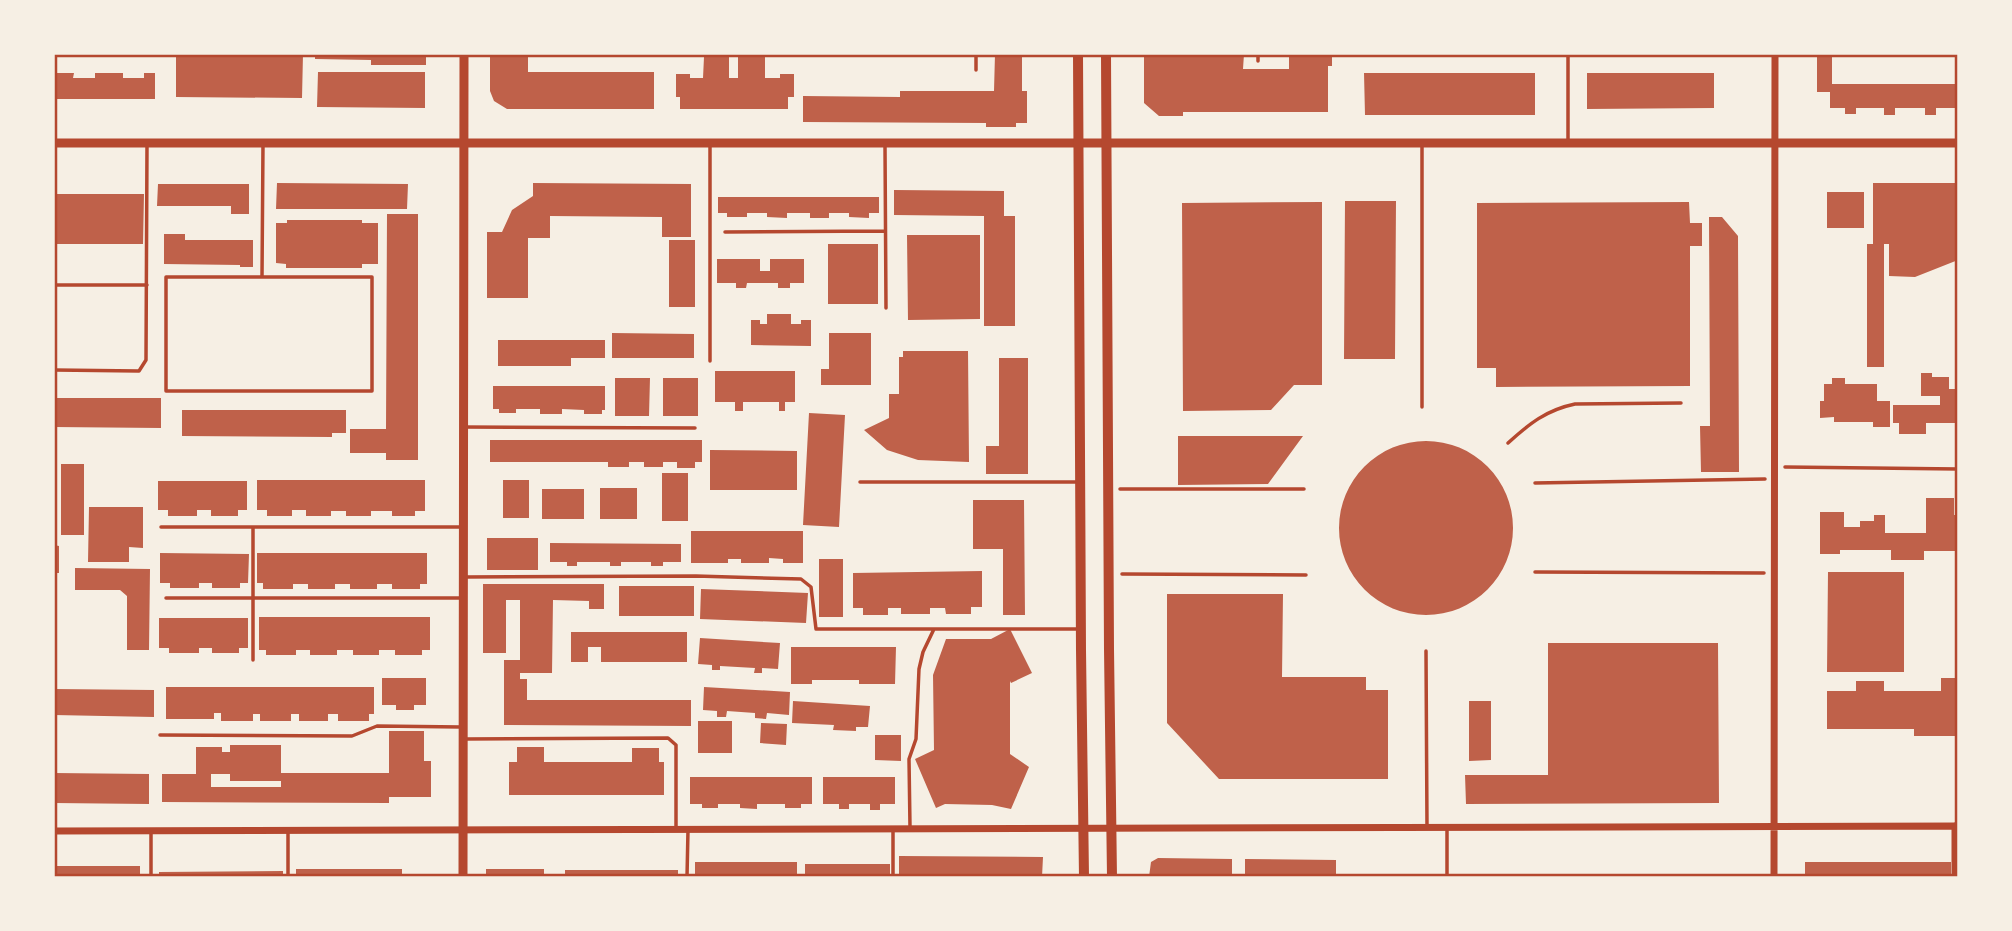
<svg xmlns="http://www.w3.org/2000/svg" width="2012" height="931" font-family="'Open Sans',sans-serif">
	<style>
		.building { fill: #bf614a; fill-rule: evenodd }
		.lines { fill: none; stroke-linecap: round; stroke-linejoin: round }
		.path { stroke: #b5482f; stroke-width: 3.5 }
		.service { stroke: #b5482f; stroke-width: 3.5 }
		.minor { stroke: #b5482f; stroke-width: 7 }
		.tertiary { stroke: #b5482f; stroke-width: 9 }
		.secondary { stroke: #b5482f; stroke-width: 10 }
		.neatline { fill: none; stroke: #b5482f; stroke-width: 2.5 }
	</style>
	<rect width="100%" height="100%" fill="#f6efe4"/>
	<path class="building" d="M176,54H303L302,98L176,97Z
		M315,54H426V65H371V60L315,59Z
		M490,54H528V72H654V109H507L494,101L490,91Z
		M995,54H1022V91H1027V123H1016V127H986V123L803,122V96L900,97V91H994Z
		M1144,54H1244L1243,69H1289V54H1332V66H1328V112H1183V116H1159L1144,103Z
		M1817,55H1832V84H1958V108H1936V115H1925V108H1895V115H1884V108H1856V114H1845V108H1830V92H1817Z
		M738,56H765V78H780V74H794V97H788V109H680V97H676V74H690V78H703L704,57H729V78H738Z
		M318,72H425V108L317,107Z
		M54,73H74L73,78H95V73H123V78H144V73H155V99H54Z
		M1364,73H1535V115H1365Z
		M1587,73H1714V108L1587,109Z
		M277,183L408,184L407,209H276Z
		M533,183L691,184V237H662V217L550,216V238H528V298H487V232H502L512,210L533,196Z
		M1873,183H1958V260L1915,277L1889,276V244H1884V367H1867V244H1873Z
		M158,184H249V214H231V206H157Z
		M894,190L1004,191V216H1015V326H984V216L894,215Z
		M1827,192H1864V228H1827Z
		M54,194H144L143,244H54Z
		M718,197H879V213H869V218L849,217V213H829V218H810V213H787V218L767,217V213H747V217H727V213H718Z
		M1345,201H1396L1395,359H1344Z
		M1322,202V385H1294L1271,410L1183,411L1182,203Z
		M1689,202L1690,223H1702V246H1690V386L1496,387V368H1477V203Z
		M387,214H418V460H386V453H350V429H386Z
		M1709,217H1722L1738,236L1739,472H1701L1700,426H1710Z
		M287,220H362V223H378V264H362V268H286V264L276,263V223H287Z
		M164,234H185V240H253V267H240V265L164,264Z
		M907,235H980V319L908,320Z
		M669,240H695V307H669Z
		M828,244H878V304H828Z
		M717,259H760V271H770V259H804V283H790V288H778V283H747L746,288H736V283H717Z
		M767,314H791V324H801V320H811V346L751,345V320H760V324H767Z
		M612,333L694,334V358H612Z
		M829,333H871V385H821V369H829Z
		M498,340H605V358H571V366H498Z
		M903,351H968L969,462L918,460L887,450L864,430L889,418V394H899V357H903Z
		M999,358H1028V474H986V446H999Z
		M715,371H795V402H785V411H779V402H743V411H735V402H715Z
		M1921,373H1932V377H1949V389H1958V423H1926V434H1899V423H1893V405H1940V396H1921Z
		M615,378H650L649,416H615Z
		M663,378H698V416H663Z
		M1832,378H1845V384H1877V401H1890V427H1873V422H1834V417L1820,418V401H1824V384H1832Z
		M493,386H605V410H602V414H584V410L562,409V414H540V409H516V413H499V409H493Z
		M54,398H161V428L54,427Z
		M182,410H346V433H332V437L182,436Z
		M809,413L845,415L839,527L803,525Z
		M1178,436H1303L1268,484L1178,485Z
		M490,440H702V462H695V468H677V462H663V467H644V462H629V467H608V462H490Z
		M1339 528a87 87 0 1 1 174 0a87 87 0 1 1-174 0Z
		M710,450L797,451V490H710Z
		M61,464H84V535H61Z
		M662,473H688V521H662Z
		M257,480H425V511H415V516H392V511H371V516H346V511H331V516H306V510H292V516H267V510H257Z
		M503,480H529V518H503Z
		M158,481H247V510H238V516H211V510H197V516H168V510H158Z
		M600,488H637V519H600Z
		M542,489H584V519H542Z
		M1926,498H1954V515H1958V551H1924V560H1891V550H1840V554H1820V512H1844V527H1860V521H1874V515H1885V533H1926Z
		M973,500H1024L1025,615H1003V549H973Z
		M89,507H143V548L129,547V562H88Z
		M691,531H803V563H783V559L769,558V563H741V559H728V563H691Z
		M487,538H538V570H487Z
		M550,543L681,544V562H663V566H651V562H621V566H610V562H577V566H567V562H550Z
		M54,545L59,546V573H54Z
		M160,553L249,554L248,583H240V588H212V583H199V588H170V583H160Z
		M257,553H427V584H420V589H392V584H377V589H350V584H335V589H308V584H293V589H263V583H257Z
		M819,559H843V617H819Z
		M75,568L150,569L149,650H127V596L120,590H75Z
		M982,571V607H971V614H946L945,608H930V614H901V608H888V615H863V608H853V573Z
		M1828,572H1904V672H1827Z
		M483,584H604V609H589V601L553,600L552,673H520V679H527V700H691V726L504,725V660H520V600H506V653H483Z
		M619,586H694V616H619Z
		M701,589L808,593L806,623L700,619Z
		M1167,594H1283L1282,677H1366V690H1388V779H1219L1167,723Z
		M259,617H430V650H422V655H395V650H379V655H353V650H337V655H310V650H296V655H266V650H259Z
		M159,618H248V648H239V653H212V648H199V653H169V648H159Z
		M1010,629L1032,673L1011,683L1010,681V754L1029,767L1011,809L992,805L945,804L936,808L915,759L934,750L933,675L946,639H991Z
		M571,632H687V662H601V647H588V662H571Z
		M700,638L780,643L778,669L762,668V673H754L755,668L720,666V670H712V665L698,664Z
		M1548,643H1718L1719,803L1466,804L1465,775H1548Z
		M791,647H896L895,684H859V680H812V684H791Z
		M382,678H426V705H414V710H396V705H382Z
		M1941,678H1958V736H1914V729H1827V691H1856V681H1884V691H1941Z
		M166,687H374V714H369V721H338V714H328V721H299V714H291V721H260V714H253V721H221V713H214V719H166Z
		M704,687L790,692L789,715L767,713L766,719L755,718V713L727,711L726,717H717V711L703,710Z
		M54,689L154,690V717L54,715Z
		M793,701L870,706L868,727H856V731L833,730L834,725L792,723Z
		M1469,701H1491V760L1469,761Z
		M698,721H732V753H698Z
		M761,723L787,724L786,745L760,743Z
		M389,731H424V761H431V797H389V803L162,802V774H196V747H222V752H230V745H281V773H389ZM211,774H230V781H281V787H211Z
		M875,735H901V761L875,760Z
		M517,747H544V762H632V748H659V762H664V795H509V762H517Z
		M54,773L149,774V804L54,803Z
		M690,777H812V804H801V808H785V804H757V809L740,808V804H718V808H702V804H690Z
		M823,777H895V804H880V810H870V804H849V809H839V804H823Z
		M899,856L1043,857L1042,877H899Z
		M1158,858L1232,859V877H1149L1151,862Z
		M1245,859L1336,860V877H1245Z
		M695,862H797V877H695Z
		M1805,862H1951V877H1805Z
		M805,864H890V877H805Z
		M54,866H140V877H54Z
		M296,869H402V877H296Z
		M486,869H544V877H486Z
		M565,870H678V877H565Z
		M283,871V877H159V872Z"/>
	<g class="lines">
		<path class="path" d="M1785,467L1958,469
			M1535,483L1765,479
			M1120,489H1304
			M1535,572L1764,573
			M1122,574L1306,575"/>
		<path class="service" d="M976,54V70
			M1568,54V141
			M1258,61V54
			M1422,144V407
			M710,146V361
			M885,146L886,308
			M725,232L885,231
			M166,277H372V391H166Z
			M262,277L263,144
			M54,285H147
			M54,370L139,371L146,360L147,145
			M463,427L695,428
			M1508,443C1529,424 1546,410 1575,404L1681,403
			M860,482H1078
			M161,527H461
			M465,577L696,576L801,579L811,587L816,629H1078
			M166,598H461
			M1426,651L1427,828
			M253,660V527
			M160,735L352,736L377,726L461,727
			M465,739L668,738L676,745V828
			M910,827L909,759L916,739L919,669L923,652L934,629
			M1447,828V877
			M893,829V877
			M151,831V877
			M288,831V877
			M687,877L688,830"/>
		<path class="minor" d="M1955,826V877
			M54,831L1958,826
			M1774,877L1775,54"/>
		<path class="tertiary" d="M54,143H1958
			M463,877L464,54"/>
		<path class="secondary" d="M1078,54L1081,650L1084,877
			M1106,54L1109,649L1112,877"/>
	</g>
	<rect width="2012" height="931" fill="none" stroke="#f6efe4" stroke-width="112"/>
	<rect x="56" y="56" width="1900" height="819" class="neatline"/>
</svg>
